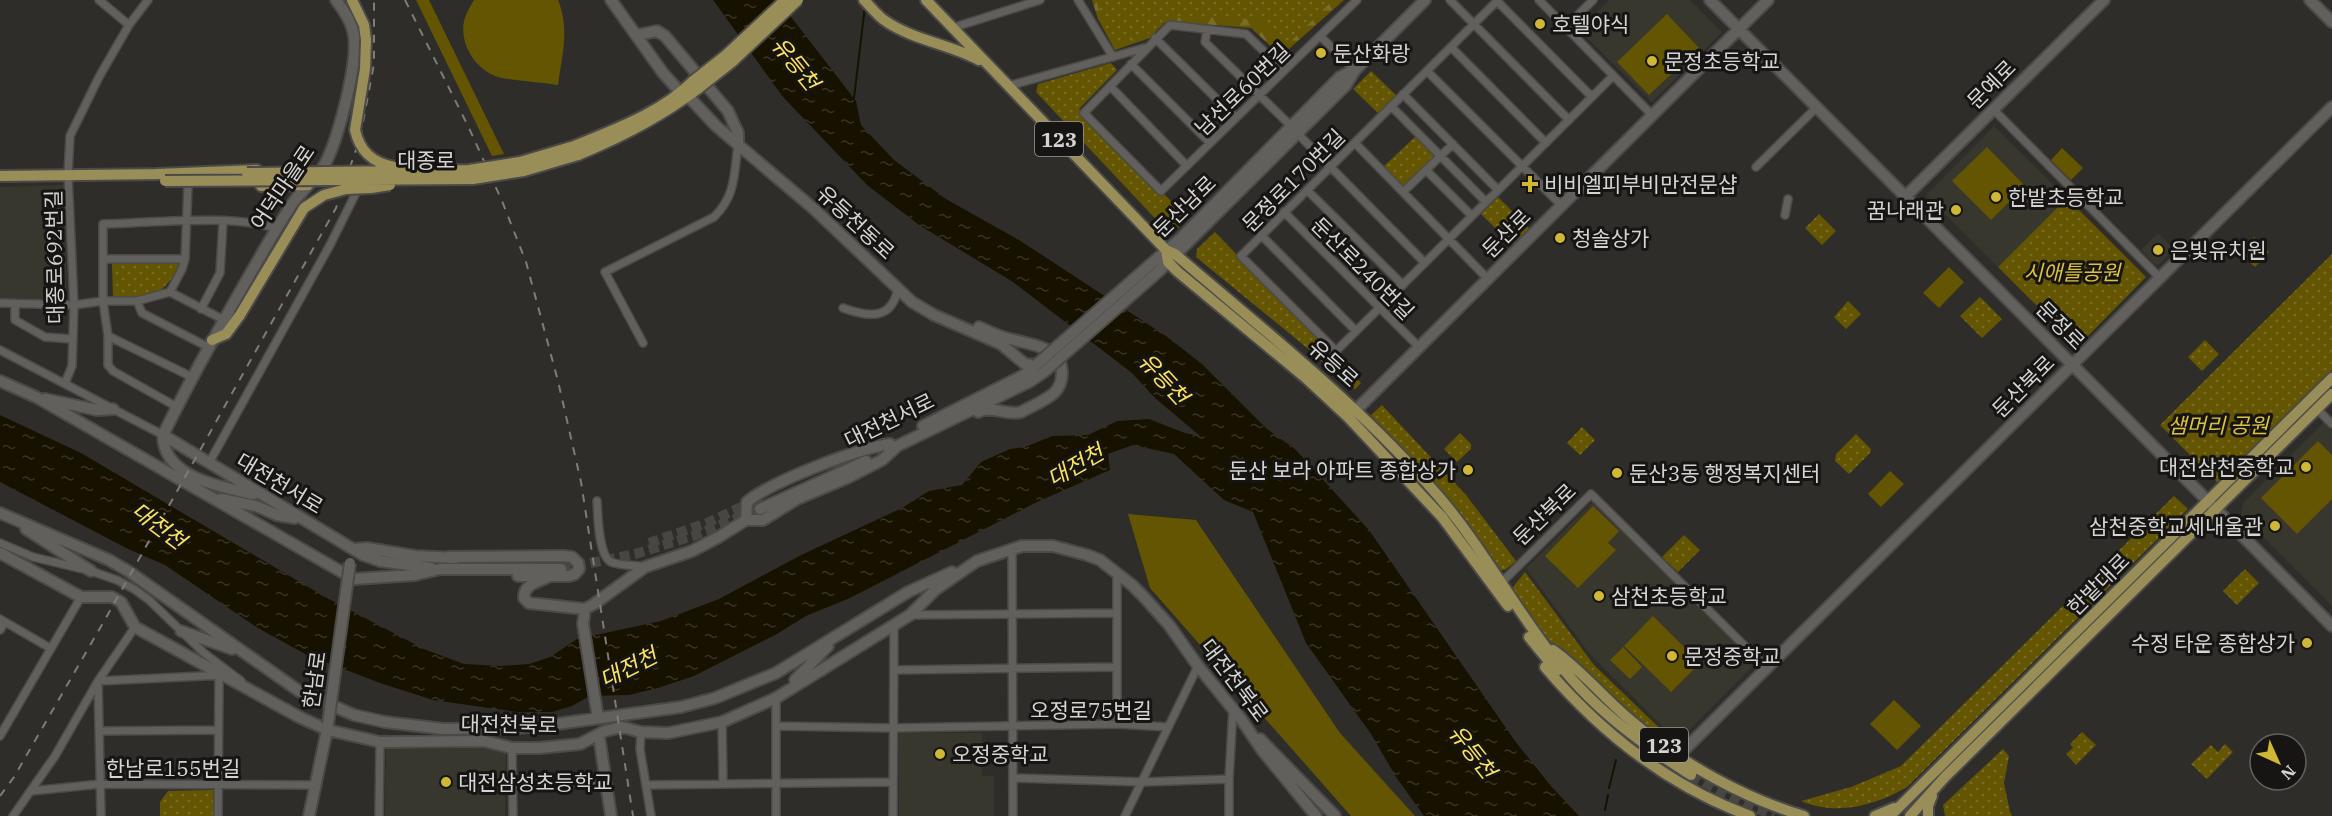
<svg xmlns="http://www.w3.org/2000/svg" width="2332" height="816" font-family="'IBM Plex Serif','Noto Sans KR',serif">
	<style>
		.built { fill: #38372e }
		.grass { fill: #635502 }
		.forest { fill: url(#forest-firs) }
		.park { fill: url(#park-dots) }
		.water { fill: url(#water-ripples) }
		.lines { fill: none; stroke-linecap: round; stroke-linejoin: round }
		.stream { stroke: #171100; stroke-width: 2 }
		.secondary-tunnel { stroke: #474643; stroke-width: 10; stroke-dasharray: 10 5; stroke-linecap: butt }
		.primary-tunnel { stroke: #474643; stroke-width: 10; stroke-dasharray: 10 5; stroke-linecap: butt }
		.street-casing { stroke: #4b4a48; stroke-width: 10 }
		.secondary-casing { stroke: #4b4a48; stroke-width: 14 }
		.primary-casing { stroke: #4b4a48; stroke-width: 14 }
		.street { stroke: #61605d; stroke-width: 7 }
		.secondary { stroke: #61605d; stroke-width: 10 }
		.primary { stroke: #998e58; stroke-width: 10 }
		.rail { stroke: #7d7c7a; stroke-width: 2; stroke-dasharray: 8 8; stroke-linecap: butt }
		.secondary-bridge-casing { stroke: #4b4a48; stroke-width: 14; stroke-linecap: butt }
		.primary-bridge-casing { stroke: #4b4a48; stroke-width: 14; stroke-linecap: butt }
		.secondary-bridge { stroke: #61605d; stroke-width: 10 }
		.primary-bridge { stroke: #998e58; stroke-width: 10 }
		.poi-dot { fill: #d0b836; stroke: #161514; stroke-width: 2 }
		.labels { text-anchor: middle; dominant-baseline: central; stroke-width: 6; stroke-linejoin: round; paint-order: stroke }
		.shield { fill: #161514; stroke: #9b9b99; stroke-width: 1.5 }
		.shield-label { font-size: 20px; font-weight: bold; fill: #d4d4d2 }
		.poi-label { font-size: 21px; fill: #d4d4d2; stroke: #161514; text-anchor: start }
		.street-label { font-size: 21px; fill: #d4d4d2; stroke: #161514 }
		.park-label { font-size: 21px; font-style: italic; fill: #dbc23f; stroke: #161514 }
		.water-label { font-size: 22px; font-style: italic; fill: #fce364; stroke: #161514 }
	</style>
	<defs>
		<pattern id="forest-firs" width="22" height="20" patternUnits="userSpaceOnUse" patternTransform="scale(1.5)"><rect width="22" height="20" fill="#635502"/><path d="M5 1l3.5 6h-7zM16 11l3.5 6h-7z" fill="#786d26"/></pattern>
		<pattern id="park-dots" width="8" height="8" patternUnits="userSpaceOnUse" patternTransform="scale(1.5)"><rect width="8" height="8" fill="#635502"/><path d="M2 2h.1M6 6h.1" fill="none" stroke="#786d26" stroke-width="1.8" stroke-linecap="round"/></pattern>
		<pattern id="water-ripples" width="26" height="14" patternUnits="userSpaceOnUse" patternTransform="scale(1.5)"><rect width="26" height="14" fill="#171100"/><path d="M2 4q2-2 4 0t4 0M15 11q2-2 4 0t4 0" fill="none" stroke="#383324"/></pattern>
	</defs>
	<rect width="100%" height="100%" fill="#2e2d2a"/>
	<path class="built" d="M1609,0H1690L1722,32L1652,102L1579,30Z
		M1994,126L2067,198L1998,267L1926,195Z
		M64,185L67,300L0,302V187Z
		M2158,233L2174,249L2157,266L2141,250Z
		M2324,422L2332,431V606L2241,515L2243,503Z
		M1594,501L1753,659L1751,668L1680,739L1676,740L1590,654L1526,568Z
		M899,733H982V776H994V816H899Z
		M386,747L417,749L506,748L505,816H385Z"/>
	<path class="grass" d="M416,0H429L504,154L492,156Z
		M474,0H558C570,29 562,55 558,85C540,82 520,81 502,78C478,73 459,46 464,21C466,13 470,7 474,0Z
		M1667,14L1699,48L1649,95L1617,62Z
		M1987,147L2025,186L1991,220L1952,181Z
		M2062,148L2083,168L2071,180L2051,160Z
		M2254,237L2269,252L2255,267L2239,253Z
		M1949,267L1964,282L1939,308L1923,293Z
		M2318,441L2332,455V499L2297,534L2261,498Z
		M1890,471L1904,484L1881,507L1868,494Z
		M1593,506L1619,531L1608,543L1616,550L1578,588L1545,556Z
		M1128,514L1196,520L1340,733L1415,816H1351L1150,588Z
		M1653,616L1700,663L1671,692L1624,646Z
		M1623,647L1642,667L1630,679L1610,660Z
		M1894,700L1921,726L1897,750L1870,724Z"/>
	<path class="forest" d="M1092,0H1344L1281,56L1251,28L1177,22L1164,23L1150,38L1115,50L1098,19Z"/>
	<path class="park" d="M1096,0H1333L1285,47L1258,19L1172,16L1146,35L1116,46L1104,27Z
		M1111,63L1117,70L1079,109L1188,218L1175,231H1167L1036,92L1038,84Z
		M1371,71L1397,96L1379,114L1353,89Z
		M1417,135L1436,155L1402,187L1383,167Z
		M1498,197L1530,229L1513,246L1481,214Z
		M2067,198L2146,277L2083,341L2073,342L1998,267Z
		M1819,214L1836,231L1822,245L1805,228Z
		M1215,232L1361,383L1355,389L1347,386L1312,352L1196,257L1197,249Z
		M2332,254V370L2218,483L2160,425Z
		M182,261C162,299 153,296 113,298L112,263Z
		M1980,297L2002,319L1982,338L1960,316Z
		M1848,301L1861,314L1846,329L1834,317Z
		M2205,340L2219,354L2202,371L2188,357Z
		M1382,405L1466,495L1516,561L1505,570H1501L1453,505L1371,415Z
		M1582,427L1595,440L1580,455L1567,443Z
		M1460,433L1471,444V449L1457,462L1444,449Z
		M1856,434L1871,449L1870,453L1849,474L1835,461L1836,454Z
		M2174,496L2188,509L1907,787C1875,806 1836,816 1801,801L1851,787L1901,766Z
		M1684,535L1700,550L1678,572L1662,557Z
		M2245,569L2259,583L2237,605L2223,591Z
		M1525,572L1594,665L1677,745L1672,748L1656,738L1545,637L1513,590V587Z
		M2082,732L2096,745L2076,765L2066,754L2073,748L2070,744Z
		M2225,744L2233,752L2207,779L2191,764L2211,745L2218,752Z
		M2003,749L2009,756L2004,783L2010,812L2012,816H1945L1943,805Z
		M213,790L214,816H160V802L168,791Z"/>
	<path class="water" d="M713,0H778L856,101L861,125L894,160L946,199L1019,240L1166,336L1202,364L1267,429L1295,449L1369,530L1515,741L1550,785L1579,816H1424L1396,777L1371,734L1306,643L1253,512L1224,500L1174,454L1133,445L1108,454L1110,470L1037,502L850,598L806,616L777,634L694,676L658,688L629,695L590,696L572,706L552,712H517L433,700L380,683L305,654L258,628L165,565L128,549L0,482V415L81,453L327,598L424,649L464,664L500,666L529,664L550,657L577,639L661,621L719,599L801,555L902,508L929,491L962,485L981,462L1010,449L1025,447L1052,436L1088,435L1117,421L1149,419L1185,433L1200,436L1155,398L1132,373L1013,282L919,225L867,185L783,97Z"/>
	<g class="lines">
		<path class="stream" d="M854,98L865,6
			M1609,788L1616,760
			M1605,810L1608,795"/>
		<path class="secondary-tunnel" d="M649,543L707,523L752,502
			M561,569L635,554L693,536L760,509"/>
		<path class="primary-tunnel" d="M1691,775L1737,800L1774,816"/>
		<defs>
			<path id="street" d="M99,0L129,25
				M1078,0L1113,57
				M1450,0L1569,120
				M1498,0L1241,256L1336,351L1613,76
				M1539,0L1652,115
				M1497,1L1592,97
				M1566,27L1593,0
				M952,28L1040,0
				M1207,30L1205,42L1291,126
				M1320,36L1355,70
				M1155,38L1236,118
				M1451,47L1546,143
				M1131,64L1210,143
				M1284,71L1246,34L1170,25L1084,113L1161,191L1329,27L1357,0
				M1427,71L1557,201
				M1008,86L1144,48
				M1110,86L1187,166
				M1403,94L1498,190
				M1391,106L1486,202
				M1993,109L2160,278
				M1297,133L1425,263
				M1355,143L1483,274
				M1756,167L1817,107
				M1426,170L1472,216
				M1307,190L1403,285
				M1403,192L1453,144
				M1284,212L1419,347
				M1785,215L1788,199
				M1261,235L1356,331
				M103,259H185
				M170,292L224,320
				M137,301L142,313L208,347
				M0,303L74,305L103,301H137L170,292L182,269L185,259L188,186
				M15,304V320L45,337L72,339
				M843,308C868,317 892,321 898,288
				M201,309L220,273L223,221
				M108,336L192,377
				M643,343L605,272L714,217C736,196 734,173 738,145
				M0,350L163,435
				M65,383L72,366L74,305L68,175L70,136L99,77L129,25L148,0
				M177,407L113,371L108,365V336L103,301V224C154,223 228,214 276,228
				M2317,409L2332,424
				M209,463L330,245L359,187
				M597,501C598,515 598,555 611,562C620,566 635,565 645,567
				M0,543L33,557L91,571L117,580L134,589L149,600L204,653L241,681
				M1012,550L1013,816
				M1501,583L1591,494L1767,668
				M910,615L1117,613
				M0,619L50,648
				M0,630L5,622
				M894,670L1117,667
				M776,698V816
				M722,722L723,783
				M1117,724V573
				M776,726L893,728L1117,724L1168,727
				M99,731L218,730
				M641,732L640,749L651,816
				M0,736L81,597
				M512,748L513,816
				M1013,778L1143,782L1229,779
				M513,782L605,783
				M647,785L893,782
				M31,791L100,784L316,785
				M13,816L55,756L98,681L135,627
				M101,816L98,681L224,675
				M218,816L219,677
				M379,816L380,742
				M893,816L894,624
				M1125,816L1198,666
				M1229,816V779L1233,709"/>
			<path id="secondary" d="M611,0L663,73L681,93
				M1710,0L2332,626
				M2310,0L2332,22
				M637,35L657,31L665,36L728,111L738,133V145
				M688,96L716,126L814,209L912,302L934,315L1001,344L1025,364L1036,365
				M1906,196L2104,0
				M1151,264L1180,239L1340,77L1354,70
				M1159,271L1346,85L1355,70L1425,0
				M0,381L36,397L354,579L415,575L440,569H561
				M45,399L97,410L113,409
				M978,412C991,405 1007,416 1021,412C1032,406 1045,401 1054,393C1065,382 1065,361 1051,352C1039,344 1024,343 1010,339C1000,337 990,332 979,327
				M1349,417L1768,0
				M923,426L1024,375L1036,365
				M163,435L363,555L380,561L431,568
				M163,435C194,372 229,311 264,250C274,233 284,216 295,200C304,189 314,180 322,169C337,146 358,64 354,36C352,22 344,11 336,0
				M163,435C163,478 222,487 253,494
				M890,444C857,449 772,481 747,502L746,520H763L797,499L847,478L882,460L896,447
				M891,449L1029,382L1044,372
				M221,499L256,506L277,515L295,518
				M760,509L866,461
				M0,513L109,560L128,571L299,691L354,715L385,722L444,729L518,728L556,724L681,707L715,698L776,673L908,592L952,572
				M26,529L91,571
				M354,549L367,548L415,556L455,558
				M0,553L81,597H112L121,602L135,627L301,718L328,730L380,742L484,741L512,748H539L580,744L605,731L622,727L641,732L668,733L722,722L776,698L910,615L935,590L977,561L1022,546H1053L1087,555L1100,560L1132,585L1143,596L1169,625L1198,666L1241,719L1262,750L1316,816
				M448,557L563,556L572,557L578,563L579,569L575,574L569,576H518
				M546,578C536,582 523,586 524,598L529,603L585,609
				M181,631L232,649
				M795,680L828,646
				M598,718L583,624L585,609L594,604L645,567L692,551L717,538L746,520
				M599,736L611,816
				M1260,739L1335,816
				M1678,756L2332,107
				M309,816L328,725"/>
			<path id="primary" d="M352,0L364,25L366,40
				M864,0C870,6 877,15 884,20C912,40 949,44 979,60
				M926,0L1166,250L1175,254C1267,333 1361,406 1440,498C1491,558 1526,631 1580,688C1613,723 1651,750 1691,775
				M574,146C615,129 661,113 693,81
				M578,155C622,137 661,117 699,88
				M157,174L257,170
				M0,176L162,174
				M261,186L308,185
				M1166,250L1168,262L1178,272L1307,379L1348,417L1442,517L1508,606
				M212,340L226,334L240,315
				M1529,637L1557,671
				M1553,650C1583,671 1606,701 1635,724C1684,765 1744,798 1804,816
				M1545,667C1601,733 1669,786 1750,816
				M1875,816L1894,808
				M1890,816L2332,378
				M1910,816L1945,777L2332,394
				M1928,816V806L1932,796"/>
		</defs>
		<use href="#street" class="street-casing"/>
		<use href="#secondary" class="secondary-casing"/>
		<use href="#primary" class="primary-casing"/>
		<use href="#street" class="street"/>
		<use href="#secondary" class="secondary"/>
		<use href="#primary" class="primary"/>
		<path class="rail" d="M405,0L469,128L502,201L526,262L558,381L581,482L633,816
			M0,796L14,777L107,616L336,208L360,138L374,64V0"/>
		<defs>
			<path id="secondary-bridge" d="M1036,365L1151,264
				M1044,372L1159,271
				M328,724L350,563"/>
			<path id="primary-bridge" d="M366,40L365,69L355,130C360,152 373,163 394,167
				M693,81L726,55L785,0
				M699,88L732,62L798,0
				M247,173L469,170L520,162L574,146
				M165,181L473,179L524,171L578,155
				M240,315L304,208L324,195L346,189L371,188L390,185"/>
		</defs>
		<use href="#secondary-bridge" class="secondary-bridge-casing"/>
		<use href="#primary-bridge" class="primary-bridge-casing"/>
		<use href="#secondary-bridge" class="secondary-bridge"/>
		<use href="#primary-bridge" class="primary-bridge"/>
	</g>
	<g class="poi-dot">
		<circle cx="1540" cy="24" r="6"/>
		<circle cx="1321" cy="53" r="6"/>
		<circle cx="1652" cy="61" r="6"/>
		<path d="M1527 175h6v6h6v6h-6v6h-6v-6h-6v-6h6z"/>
		<circle cx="1996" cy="197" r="6"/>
		<circle cx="1956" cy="210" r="6"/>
		<circle cx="1560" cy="238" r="6"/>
		<circle cx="2158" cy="250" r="6"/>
		<circle cx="2306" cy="467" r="6"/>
		<circle cx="1468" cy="470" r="6"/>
		<circle cx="1617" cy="473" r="6"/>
		<circle cx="2275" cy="526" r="6"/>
		<circle cx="1599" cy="596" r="6"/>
		<circle cx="2307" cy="643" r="6"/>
		<circle cx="1672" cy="656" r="6"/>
		<circle cx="940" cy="754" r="6"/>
		<circle cx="446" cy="782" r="6"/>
	</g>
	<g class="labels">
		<g class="shield">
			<rect x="1035" y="122" width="48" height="34" rx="4.5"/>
			<rect x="1640" y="728" width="48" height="34" rx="4.5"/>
		</g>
		<g class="shield-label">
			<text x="1059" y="139">123</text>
			<text x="1664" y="745">123</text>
		</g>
		<g class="poi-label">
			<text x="1552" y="24">호텔야식</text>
			<text x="1333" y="53">둔산화랑</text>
			<text x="1664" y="61">문정초등학교</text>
			<text x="1544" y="184">비비엘피부비만전문샵</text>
			<text x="2008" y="197">한밭초등학교</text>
			<text x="1944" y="210" text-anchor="end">꿈나래관</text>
			<text x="1572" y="238">청솔상가</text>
			<text x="2170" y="250">은빛유치원</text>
			<text x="2294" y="467" text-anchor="end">대전삼천중학교</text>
			<text x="1456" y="470" text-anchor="end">둔산 보라 아파트 종합상가</text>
			<text x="1629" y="473">둔산3동 행정복지센터</text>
			<text x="2263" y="526" text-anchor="end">삼천중학교세내울관</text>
			<text x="1611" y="596">삼천초등학교</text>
			<text x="2295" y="643" text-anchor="end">수정 타운 종합상가</text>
			<text x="1684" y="656">문정중학교</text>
			<text x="952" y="754">오정중학교</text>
			<text x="458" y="782">대전삼성초등학교</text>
		</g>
		<g class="street-label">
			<text transform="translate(1991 84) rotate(-45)">문예로</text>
			<text transform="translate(1242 89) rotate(-44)">남선로60번길</text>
			<text x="426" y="160">대종로</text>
			<text transform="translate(1293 180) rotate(-45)">문정로170번길</text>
			<text transform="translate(282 187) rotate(-56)">어덕마을로</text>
			<text transform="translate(1184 206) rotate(-44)">둔산남로</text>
			<text transform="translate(856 222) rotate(43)">유등천동로</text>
			<text transform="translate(1506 233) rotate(-45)">둔산로</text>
			<text transform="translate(54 257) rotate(-91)">대종로692번길</text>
			<text transform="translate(1363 268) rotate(45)">둔산로240번길</text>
			<text transform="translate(2061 325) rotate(45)">문정로</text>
			<text transform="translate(1334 363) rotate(42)">유등로</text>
			<text transform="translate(2023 386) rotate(-45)">둔산북로</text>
			<text transform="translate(889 420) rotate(-26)">대전천서로</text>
			<text transform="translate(280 483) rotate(31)">대전천서로</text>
			<text transform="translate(1544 514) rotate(-44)">둔산북로</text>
			<text transform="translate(2098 584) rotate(-45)">한밭대로</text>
			<text transform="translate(314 680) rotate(-82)">한남로</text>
			<text transform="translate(1235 680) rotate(53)">대전천북로</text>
			<text x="1091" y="710">오정로75번길</text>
			<text transform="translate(509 724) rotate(1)">대전천북로</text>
			<text x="173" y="768">한남로155번길</text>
		</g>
		<g class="park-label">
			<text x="2072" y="272">시애틀공원</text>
			<text x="2218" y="425">샘머리 공원</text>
		</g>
		<g class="water-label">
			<text transform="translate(796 63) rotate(51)">유등천</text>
			<text transform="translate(1164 378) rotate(47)">유등천</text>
			<text transform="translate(1075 465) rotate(-30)">대전천</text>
			<text transform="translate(159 525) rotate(37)">대전천</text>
			<text transform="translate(628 667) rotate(-27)">대전천</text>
			<text transform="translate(1473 751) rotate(52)">유등천</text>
		</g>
	</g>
	<g transform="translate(2278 762) rotate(135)"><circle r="28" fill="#161514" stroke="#626160" stroke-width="1.5"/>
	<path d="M0-4.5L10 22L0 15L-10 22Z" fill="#d0b836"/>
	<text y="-9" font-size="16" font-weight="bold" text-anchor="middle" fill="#d4d4d2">N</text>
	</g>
</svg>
